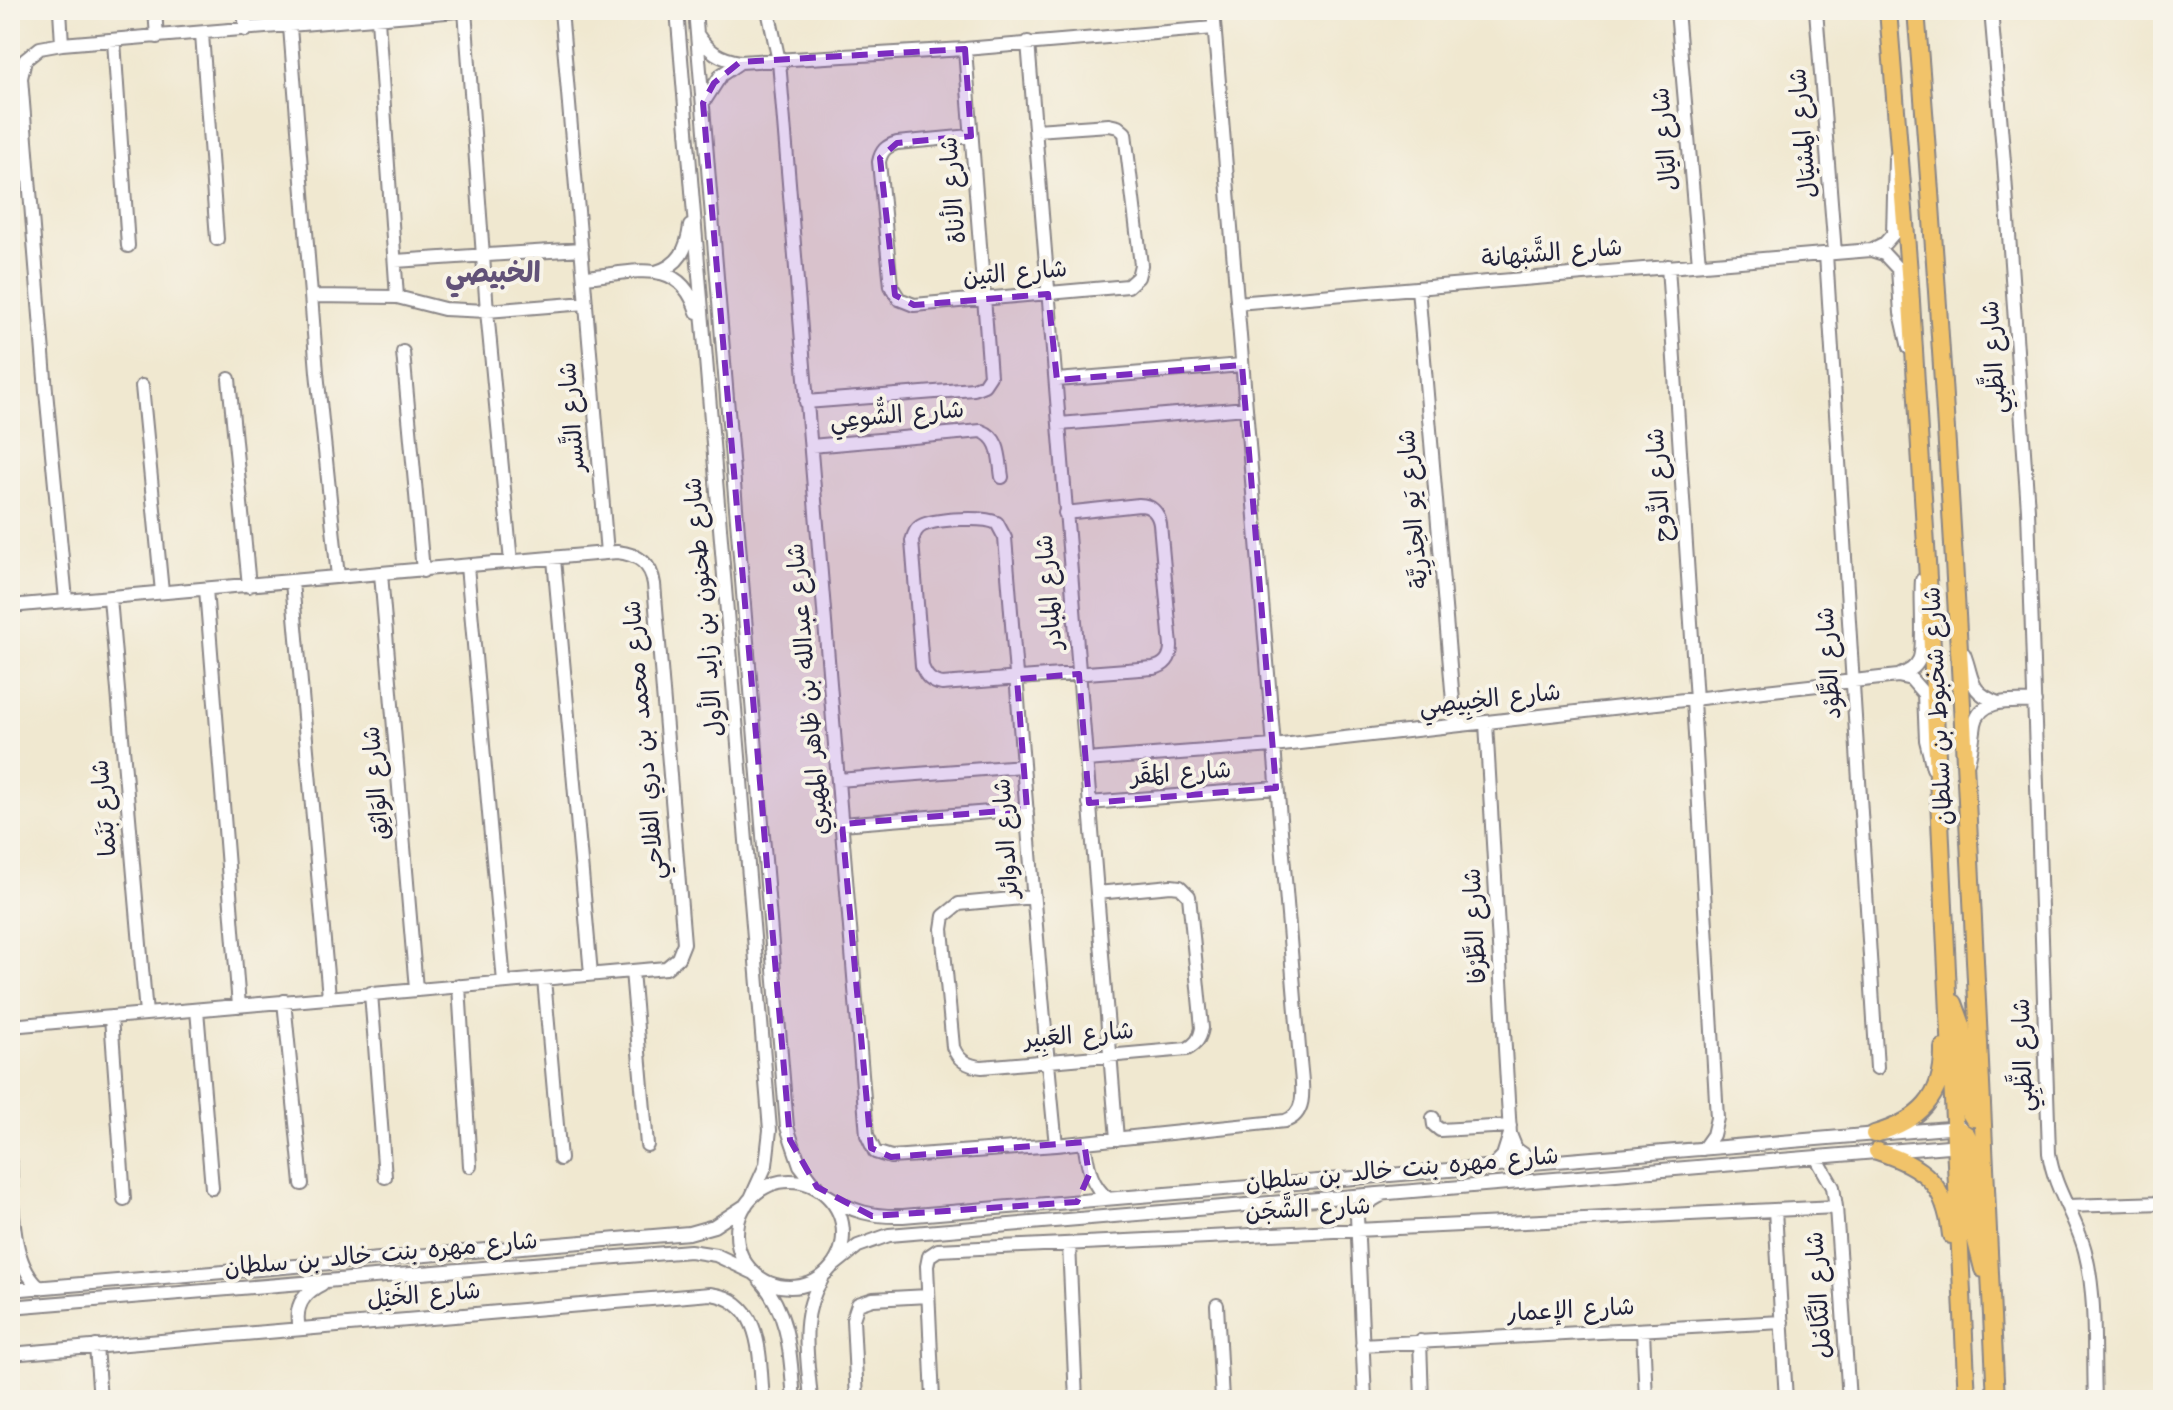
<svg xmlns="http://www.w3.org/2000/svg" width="2173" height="1410" font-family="Kalam,'Playpen Sans Arabic',sans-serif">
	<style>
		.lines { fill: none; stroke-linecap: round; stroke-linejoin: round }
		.minor-casing { stroke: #898586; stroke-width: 16 }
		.major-casing { stroke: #898586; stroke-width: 20 }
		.minor { stroke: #fff; stroke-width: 12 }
		.major { stroke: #f1c36a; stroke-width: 16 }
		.marked { fill: #7b2cbf; fill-opacity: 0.2; stroke: #7b2cbf; stroke-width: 6; stroke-dasharray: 16 10; stroke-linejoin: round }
		.labels { text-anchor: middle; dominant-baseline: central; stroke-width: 8; stroke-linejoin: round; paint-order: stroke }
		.street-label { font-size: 24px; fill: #22223b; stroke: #f7f3e8 }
		.quarter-label { font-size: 28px; font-weight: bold; fill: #625278; stroke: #f7f3e8 }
	</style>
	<rect width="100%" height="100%" fill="#f7f3e8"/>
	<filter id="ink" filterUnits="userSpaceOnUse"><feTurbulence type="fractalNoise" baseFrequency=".0125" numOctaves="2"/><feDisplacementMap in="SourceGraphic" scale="16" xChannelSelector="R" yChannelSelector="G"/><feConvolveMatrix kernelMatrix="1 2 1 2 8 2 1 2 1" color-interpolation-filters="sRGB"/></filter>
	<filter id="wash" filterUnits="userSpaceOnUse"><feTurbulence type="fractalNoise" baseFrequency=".006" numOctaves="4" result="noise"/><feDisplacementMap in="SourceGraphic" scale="32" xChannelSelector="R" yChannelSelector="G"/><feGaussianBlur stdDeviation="1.8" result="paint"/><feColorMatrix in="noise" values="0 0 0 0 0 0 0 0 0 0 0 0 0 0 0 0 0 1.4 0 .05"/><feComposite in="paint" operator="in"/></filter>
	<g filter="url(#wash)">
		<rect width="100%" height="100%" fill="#f0e8d0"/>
	</g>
	<g filter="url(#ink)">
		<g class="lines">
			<defs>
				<path id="minor" d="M60,10L62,44
					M155,10L157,37
					M244,10L246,30
					M465,10L487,311L511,562
					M561,10L607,553
					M677,10L770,1130L766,1165L751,1198
					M695,10L787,1127L800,1165L817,1187
					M768,10L779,61L867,1135L875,1152L891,1157L1056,1145L1285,1121C1310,1113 1301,1081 1300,1060L1213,10
					M1677,10L1699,264
					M1816,10L1835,253
					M1991,10L2004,162L2028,510L2049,1153C2054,1189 2076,1217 2085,1251C2097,1298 2093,1352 2095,1400
					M378,19L397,297
					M290,27L317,372L338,577
					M202,34L217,239
					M697,34C708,51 720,59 740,62L965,49L1214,28
					M114,41L128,246
					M1028,42L1117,1139
					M705,100L721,75L740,62
					M971,136L897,143C886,146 881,151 879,162L891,286L899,299L914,305L1128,286L1138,277L1141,265L1125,133L1118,127L1109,125L1036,130
					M1871,250L1885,243L1893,234L1895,158
					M1826,254L1877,1068
					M395,261L582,249
					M1668,266L1696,700
					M656,272C680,265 687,249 690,226
					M584,277C632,274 679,254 697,312
					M1418,288L1455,725
					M312,296L397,297L444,309L487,311L586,303
					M1237,303L1871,250L1884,254L1898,269L1901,313L1909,348
					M403,352L423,571
					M229,379L249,586
					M1057,380L1242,365
					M142,386L162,592
					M806,402L974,389L984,385L990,376L965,49
					M1060,424L1246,408
					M811,446L981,431C1001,438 999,459 1002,477
					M554,559L591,974
					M467,566L504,982
					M381,574L416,989
					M292,582L329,997
					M206,589L239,1006
					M110,598L146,1014
					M66,600L46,391L21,78L25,60L40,48L62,44L470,10
					M10,606L617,552C637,554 651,563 654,584L684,943L678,958L666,968L10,1026
					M1964,654C1974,680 1968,691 1998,703
					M1898,676L1911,679L1924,694L1926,740L1933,768
					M1693,700L1717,1118L1713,1135L1703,1149
					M1486,723L1510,1134L1503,1156L1493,1166
					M1086,760L1273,746L1898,676C1907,672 1915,669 1919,660C1925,649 1920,598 1922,580
					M1968,762C1972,749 1973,737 1975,724C1980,697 2015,702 2035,702
					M838,780L1023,766
					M1089,803L1276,788
					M842,824L1027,809
					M1033,897L959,904L944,916L942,929L953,1047C958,1060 967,1066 982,1067L1187,1049C1196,1044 1200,1039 1202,1028L1189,896L1180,887L1171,886L1097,893
					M632,971L647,1145
					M544,979L560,1159
					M459,986L470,1166
					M371,993L385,1177
					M284,1001L302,1184
					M197,1010L212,1188
					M111,1017L124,1199
					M1433,1118L1434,1125L1440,1130L1510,1126
					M1510,1134L1516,1149L1535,1162
					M1084,1142C1088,1165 1089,1183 1108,1199
					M1056,1145C1035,943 1022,740 1005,538L997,523C984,516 937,519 923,525C916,528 914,534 912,541L922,666C926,677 931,682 942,684L1153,668C1165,666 1171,658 1171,646L1160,524C1158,512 1151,505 1139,505L1065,513
					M10,1157C13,1196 8,1262 40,1288
					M1817,1159L1833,1187L1836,1207L1849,1400
					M737 1234a53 53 0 1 1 106 0a53 53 0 1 1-106 0Z
					M828,1196C852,1212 874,1217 903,1216L1960,1127
					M2067,1206L2163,1203
					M1775,1210L1786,1400
					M1069,1244L1076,1400
					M833,1266L858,1246L889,1235L1960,1145
					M760,1280C791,1315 790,1357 794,1400
					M10,1281L19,1255
					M10,1290L689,1233L714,1226L746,1205
					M1217,1305L1222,1400
					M10,1307L690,1251L716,1255L752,1272
					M299,1328C294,1307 303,1293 322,1284
					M1643,1330L1646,1400
					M1420,1341L1422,1400
					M1362,1345L1782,1322
					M96,1346L100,1400
					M10,1354L710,1294C764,1300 759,1359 763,1400
					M811,1400C808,1359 798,1316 822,1279
					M857,1400L853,1319L858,1304L873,1299L928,1296
					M933,1400L927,1266L929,1256L938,1250L1836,1207
					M1365,1400L1357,1216L1364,1205L1381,1195"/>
				<path id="major" d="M1888,10L1910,285L1931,627L1967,1400
					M1916,10C1954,473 1974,936 1996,1400
					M1954,1003L1962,1025L1968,1110L1973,1118L1982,1119
					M1955,1127L1967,1135L1971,1145L1975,1237L1983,1269
					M1874,1134C1919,1121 1944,1098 1943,1048
					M1877,1151C1925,1167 1945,1183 1951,1235"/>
			</defs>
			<use href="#minor" class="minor-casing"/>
			<use href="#major" class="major-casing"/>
			<use href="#minor" class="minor"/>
			<use href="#major" class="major"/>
		</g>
	</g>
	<path class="marked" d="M965,49L971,136L897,143L880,158L895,295L914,305L1048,294L1057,380L1242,365L1276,788L1089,803L1079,674L1017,679L1027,809L842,824L871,1148L891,1157L1084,1142L1089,1175L1077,1202L872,1216L817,1187L790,1140L703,103L714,83L740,62Z"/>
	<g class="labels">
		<g class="street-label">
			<text transform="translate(1804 133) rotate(-95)">شارع المِسْيَال</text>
			<text transform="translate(1666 139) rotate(-95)">شارع اليَال</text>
			<text transform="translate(954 190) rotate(-95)">شارع الأناة</text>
			<text transform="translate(1552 254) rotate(-5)">شارع الشَّبْهانة</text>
			<text transform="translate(1015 274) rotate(-5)">شارع التين</text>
			<text transform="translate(1995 357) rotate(-94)">شارع الظَّبِي</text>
			<text transform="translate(897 416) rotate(-5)">شارع الشُّوعِي</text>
			<text transform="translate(573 417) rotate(-95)">شارع النَّسر</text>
			<text transform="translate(1660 485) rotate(-94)">شارع الدُّوح</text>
			<text transform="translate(1414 509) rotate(-95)">شارع يَو الحِدْرِيَّة</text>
			<text transform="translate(1050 592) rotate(-95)">شارع المبادر</text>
			<text transform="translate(705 607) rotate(-95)">شارع طحنون بن زايد الأول</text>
			<text transform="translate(1830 663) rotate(-94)">شارع الطَّوْد</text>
			<text transform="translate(809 689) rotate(-95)">شارع عبدالله بن ظاهر المهيري</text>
			<text transform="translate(1490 700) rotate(-6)">شارع الخِبِيصِي</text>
			<text transform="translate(1939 706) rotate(-93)">شارع شخبوط بن سلطان</text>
			<text transform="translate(645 740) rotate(-95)">شارع محمد بن دري الفلاحي</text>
			<text transform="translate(1181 774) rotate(-4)">شارع المَقَر</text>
			<text transform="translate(377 783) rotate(-95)">شارع الوَاثِق</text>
			<text transform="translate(105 808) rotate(-95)">شارع بَنَما</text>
			<text transform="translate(1007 838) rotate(-94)">شارع الدوائر</text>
			<text transform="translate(1476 926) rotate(-93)">شارع الطَّرْفا</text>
			<text transform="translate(1079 1036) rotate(-5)">شارع العَبِير</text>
			<text transform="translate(2024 1055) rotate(-92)">شارع الظَّبِي</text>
			<text transform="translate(1402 1170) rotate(-5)">شارع مهره بنت خالد بن سلطان</text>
			<text transform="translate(1308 1210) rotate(-3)">شارع الشَّجَن</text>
			<text transform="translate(381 1255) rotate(-5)">شارع مهره بنت خالد بن سلطان</text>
			<text transform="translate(1820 1295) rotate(-94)">شارع التَّكَامُل</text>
			<text transform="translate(424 1296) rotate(-5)">شارع الخَيْل</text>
			<text transform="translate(1571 1311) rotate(-3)">شارع الإعمار</text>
		</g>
		<g class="quarter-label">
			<text x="493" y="274">الخبيصي</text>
		</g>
	</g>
	<rect width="2173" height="1410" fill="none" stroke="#f7f3e8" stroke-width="40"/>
</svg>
